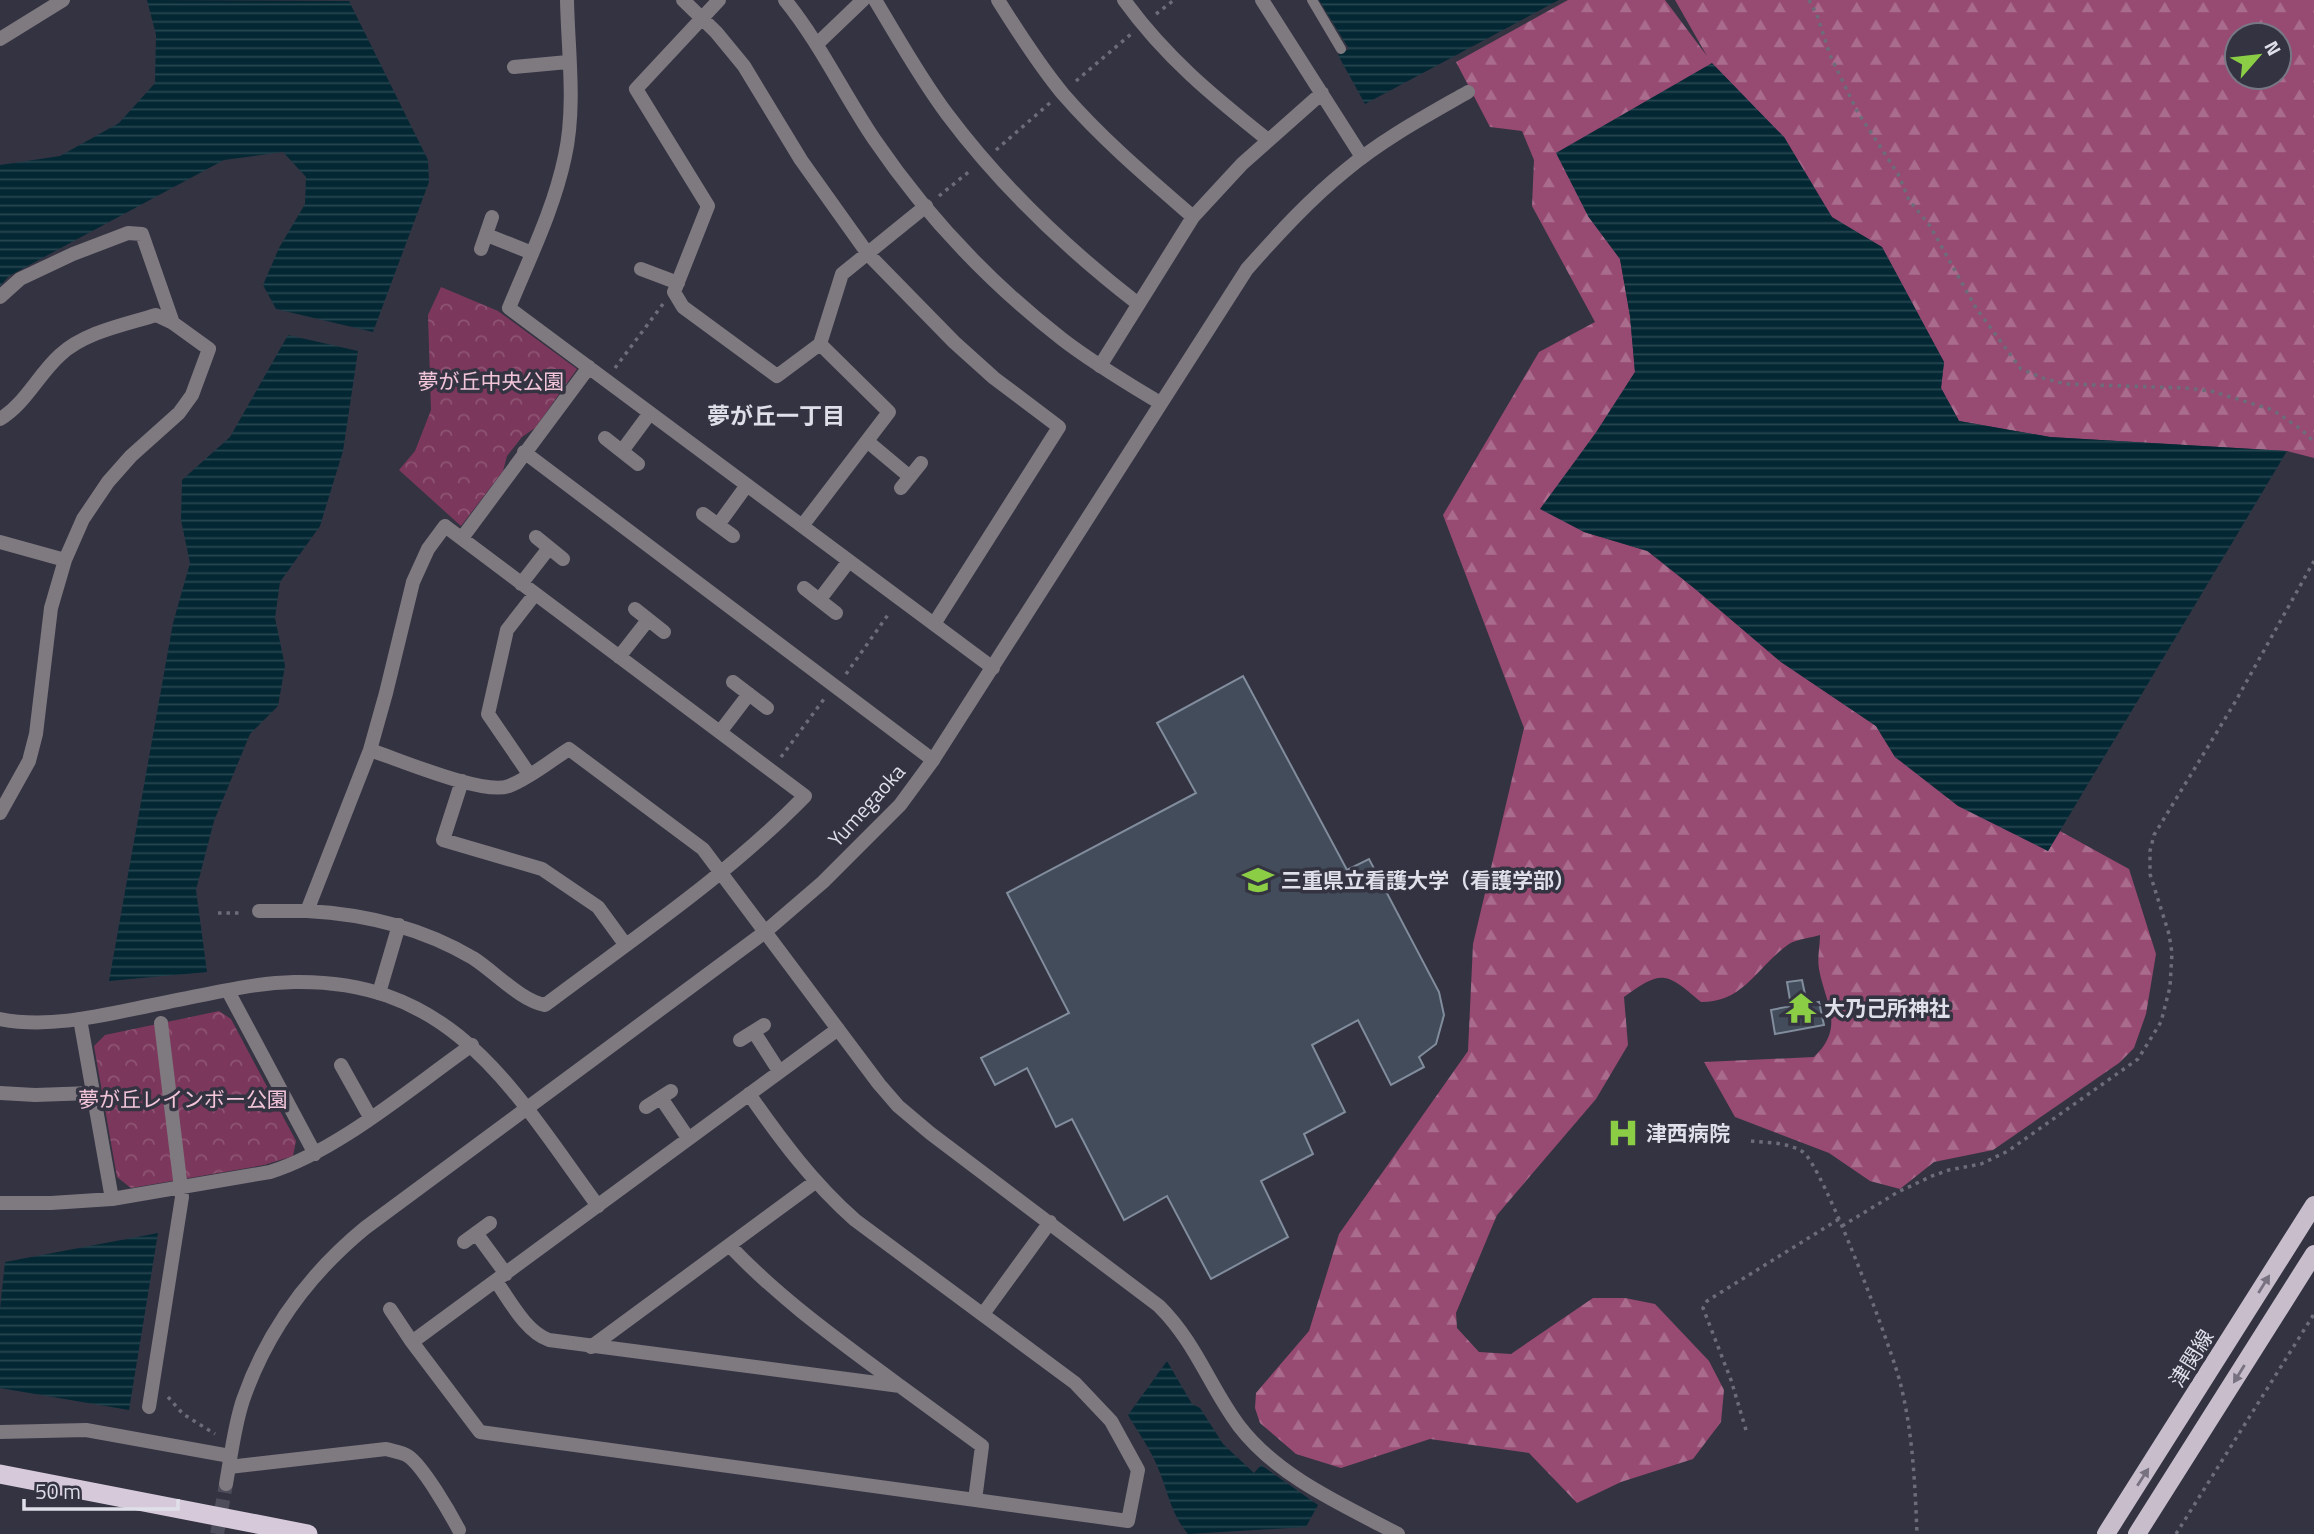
<svg xmlns="http://www.w3.org/2000/svg" width="2314" height="1534" font-family="'Titillium Web','Noto Sans JP',sans-serif">
	<style>
		.forest { fill: url(#forest-firs); fill-rule: evenodd }
		.park { fill: url(#park-crowns) }
		.water { fill: url(#water-rules) }
		.building { fill: #424c5a; stroke: #818d9c; stroke-width: 2 }
		.lines { fill: none; stroke-linecap: round; stroke-linejoin: round }
		.tertiary-tunnel { stroke: #4e4d5b; stroke-width: 14; stroke-dasharray: 14 7; stroke-linecap: butt }
		.path { stroke: #6d6c79; stroke-width: 3.5; stroke-dasharray: 3.5 5; stroke-linecap: butt }
		.service { stroke: #7f7980; stroke-width: 10 }
		.minor { stroke: #7f7980; stroke-width: 14 }
		.tertiary { stroke: #7f7980; stroke-width: 14 }
		.primary { stroke: #c8bdcb; stroke-width: 18 }
		.trunk { stroke: #d6cada; stroke-width: 19 }
		.oneway { fill: #777180 }
		.labels { text-anchor: middle; dominant-baseline: central; stroke-width: 7; stroke-linejoin: round; paint-order: stroke }
		.park-label { font-size: 21px; fill: #f2c5d9; stroke: #343342 }
		.street-label { font-size: 21px; fill: #dfdfe9; stroke: #343342 }
		.poi-label { font-size: 21px; font-weight: bold; fill: #dfdfe9; stroke: #343342; text-anchor: start }
		.neighbourhood-label { font-size: 23px; font-weight: bold; fill: #dfdfe9; stroke: #343342 }
	</style>
	<defs>
		<pattern id="forest-firs" width="22" height="20" patternUnits="userSpaceOnUse" patternTransform="scale(1.75)"><rect width="22" height="20" fill="#974a72"/><path d="M5 1l3.5 6h-7zM16 11l3.5 6h-7z" fill="#aa6c8d"/></pattern>
		<pattern id="park-crowns" width="20" height="18" patternUnits="userSpaceOnUse" patternTransform="scale(1.75)"><rect width="20" height="18" fill="#7c385c"/><path d="M2 6a3 3 0 1 1 6 0M12 15a3 3 0 1 1 6 0" fill="none" stroke="#8e5473"/></pattern>
		<pattern id="water-rules" width="6" height="5" patternUnits="userSpaceOnUse" patternTransform="scale(1.75)"><rect width="6" height="5" fill="#032733"/><path d="M0 2.5h6" fill="none" stroke="#274651"/></pattern>
	</defs>
	<rect width="100%" height="100%" fill="#343342"/>
	<path class="forest" d="M1568,0H1665L1707,56L1675,0H2314V458L2287,451L2050,437L1959,421L1941,388L1944,362L1882,247L1832,218L1784,137L1588,216L1620,259L1630,316L1635,372L1597,431L1584,532L1647,551L1694,588L1781,662L1876,726L1895,757L2048,851L2060,831L2129,869L2156,954L2146,1014L2134,1048L2119,1063L1993,1150L1934,1162L1900,1189L1870,1181L1829,1153L1735,1117L1704,1062L1814,1057C1846,1027 1825,1003 1819,969C1817,958 1820,946 1820,935C1811,938 1797,939 1789,944C1757,966 1745,1002 1701,1002C1666,972 1662,969 1624,997L1628,1045L1596,1099L1497,1215L1456,1313L1457,1328L1479,1352L1511,1354L1593,1298H1625L1655,1304L1709,1361L1724,1390L1721,1422L1693,1459L1621,1482L1577,1503L1529,1453L1430,1439L1341,1468L1296,1454L1260,1423L1255,1408L1256,1393L1309,1331L1339,1234L1468,1051L1473,944L1524,728L1443,515L1539,352L1595,322L1532,206L1534,160L1522,131L1490,127L1456,62ZM2237,35H2279V77H2237Z"/>
	<path class="park" d="M441,287L498,311L577,369L535,428L522,437L507,456L503,471L461,526L399,470L415,451L431,410L428,315Z
		M219,1011L231,1019L296,1141L293,1156L264,1165L131,1188L117,1177L94,1046L105,1035Z"/>
	<path class="water" d="M147,0L349,1L428,160L429,182L373,332L276,309L263,285L279,248L305,204L306,177L283,152L224,160L9,276L0,286V165L60,156L119,123L155,83L156,35Z
		M1319,0H1559L1365,104L1338,55L1349,49Z
		M1712,63L1784,137L1832,217L1882,247L1944,362L1941,388L1959,421L2050,437L2287,451L2048,851L1958,806L1895,757L1876,726L1781,662L1694,588L1648,551L1584,532L1540,509L1597,431L1635,372L1630,316L1620,259L1588,216L1556,153Z
		M288,335L358,351L343,451L320,526L280,582L275,618L285,666L278,706L250,734L214,821L196,890L207,972L109,981L173,623L190,563L181,520L182,480L230,437Z
		M158,1233L129,1410L0,1388V1309L5,1262Z
		M1167,1361L1192,1404L1200,1408L1223,1444L1254,1473L1261,1465L1318,1505L1306,1527L1188,1534C1171,1515 1168,1491 1158,1468C1151,1450 1138,1432 1128,1415Z"/>
	<path class="building" d="M1243,676L1347,870L1369,859L1439,992L1444,1015L1436,1044L1419,1057L1424,1067L1391,1085L1358,1020L1312,1045L1345,1112L1304,1134L1313,1154L1261,1181L1288,1237L1211,1279L1167,1196L1124,1220L1072,1119L1056,1127L1027,1068L995,1085L981,1058L1069,1013L1007,893L1196,793L1157,723Z
		M1802,980L1807,1004L1819,1002L1824,1025L1775,1034L1771,1010L1791,1006L1787,982Z"/>
	<g class="lines">
		<path class="tertiary-tunnel" d="M217,1534L226,1484"/>
		<path class="path" d="M1809,0L1817,15L1830,55L1857,111L1898,174L1909,200L1930,226L1976,308L2021,369L2043,378L2065,384L2185,388L2211,391L2273,410L2302,430L2314,442
			M1156,14L1174,0
			M1076,81L1131,34
			M996,150L1051,102
			M939,196L971,170
			M615,368L663,304
			M846,674L890,612
			M781,757L824,699
			M218,913H243
			M1751,1141C1768,1143 1788,1142 1803,1152C1823,1166 1894,1354 1901,1386C1913,1435 1915,1485 1917,1534
			M1842,1226L1898,1192L1932,1176L1949,1170L1981,1164L2008,1151L2138,1059L2161,1022L2170,987L2172,953L2169,934L2150,874V851L2154,835L2234,704L2314,561
			M168,1397L183,1414L215,1434
			M1746,1430L1731,1380L1703,1308L1707,1301L1839,1219
			M2176,1534L2314,1314"/>
		<path class="service" d="M1312,0L1341,49"/>
		<path class="minor" d="M567,0C568,51 576,106 565,156C554,209 529,259 509,308L993,668
			M683,0L716,32L744,66L801,160L868,254L954,342L994,378L1059,427L934,624
			M719,0L636,89L708,206L674,292L683,307L777,376L820,344
			M875,0C898,38 920,78 947,114C1001,186 1066,248 1137,303
			M998,0C1018,32 1039,65 1063,94C1102,139 1148,178 1193,217
			M1124,0C1165,57 1214,97 1268,140
			M1262,0L1362,157
			M817,44L863,0
			M514,67L568,62
			M487,235L532,253
			M481,249L492,217
			M641,269L678,283
			M0,297L20,279L73,254L128,233L142,234L173,323
			M1100,366L1193,217L1242,164L1322,93
			M0,419C25,404 38,375 60,355C85,332 124,325 156,315L173,323L209,349L192,395L179,413L131,456L108,482L83,519L65,560L51,608L36,734L29,761L0,813
			M605,438L638,464
			M867,441L910,477
			M622,451L650,413
			M524,452L933,760
			M901,488L921,463
			M703,514L733,536
			M718,525L747,485
			M445,526L805,796C727,876 634,938 545,1005C521,1001 495,972 473,958C422,928 366,914 307,911L370,750L386,693L413,582L428,549Z
			M802,526L889,412L820,344L842,274L926,206
			M536,537L563,559
			M462,538L589,367
			M0,542L65,560
			M521,584L549,548
			M804,588L836,613
			M820,599L849,561
			M635,609L664,632
			M619,657L648,620
			M733,682L767,708
			M720,732L749,694
			M370,750C398,759 484,796 509,786C530,778 550,761 569,749L703,849L879,1084L898,1106L930,1133L1159,1306C1197,1344 1209,1386 1239,1426C1278,1477 1343,1505 1398,1534
			M529,774L488,714L507,630L535,594
			M462,781L443,840L542,869L598,907L625,944
			M259,911H307
			M228,991L315,1154
			M379,993L399,925
			M80,1019L112,1199
			M754,1032L779,1071
			M740,1040L764,1025
			M341,1065L370,1117
			M0,1093L35,1095L92,1093
			M749,1094C781,1140 813,1183 855,1220L1075,1383L1111,1421L1138,1470L1128,1521L480,1432L412,1342L838,1029
			M661,1098L688,1138
			M646,1107L671,1091
			M0,1203H51L112,1199L270,1172C338,1151 412,1087 472,1045
			M476,1233L506,1274
			M464,1242L490,1223
			M496,1281C510,1301 526,1332 549,1340L900,1386C841,1342 781,1300 730,1246
			M390,1309L412,1342
			M983,1314L1050,1222
			M591,1347L815,1182
			M900,1386L982,1446L975,1500
			M149,1407L182,1197L161,1023
			M0,1432L86,1430L230,1456
			M229,1467L386,1449C393,1451 402,1452 408,1456C423,1466 450,1513 459,1530"/>
		<path class="tertiary" d="M785,0C820,43 843,93 874,139C925,214 990,283 1062,339C1093,363 1127,383 1160,403
			M0,39L63,0
			M0,1019C55,1030 114,1012 168,1002C209,994 252,983 294,982C455,979 514,1092 598,1206
			M226,1484C231,1456 234,1427 243,1400C267,1331 309,1274 365,1228L765,932L823,882L900,805L933,760L1247,269C1278,234 1310,199 1346,170C1383,139 1426,116 1468,92"/>
		<path class="primary" d="M2106,1534L2314,1205
			M2137,1534L2314,1254"/>
		<path class="trunk" d="M0,1474L308,1534"/>
	</g>
	<defs><path id="oneway-solid" d="M-6-.8H1V-3.2L6.5 0L1 3.2V.8H-6Z" transform="scale(1.75)"/></defs>
	<g class="oneway">
		<use href="#oneway-solid" transform="translate(2264 1284) rotate(-58)"/>
		<use href="#oneway-solid" transform="translate(2239 1374) rotate(122)"/>
		<use href="#oneway-solid" transform="translate(2143 1477) rotate(-57)"/>
	</g>
	<defs>
		<symbol id="university-bare" viewBox="-9 -9 18 18"><path d="M0-5L7-2L0 1L-7-2ZM-4 1L0 2.5L4 1V4Q0 6-4 4Z" fill="#8bce46" stroke="#343342" stroke-width="2.5" paint-order="stroke"/></symbol>
		<symbol id="temple-bare" viewBox="-9 -9 18 18"><path d="M0-6L5-2H3V0L6.5 2.5H4V6H1.5V3h-3V6H-4V2.5H-6.5L-3 0V-2H-5Z" fill="#8bce46" stroke="#343342" stroke-width="2.5" paint-order="stroke"/></symbol>
		<symbol id="hospital-bare" viewBox="-9 -9 18 18"><path d="M-5-5h3v3.5h4V-5h3V5h-3V1.5h-4V5h-3Z" fill="#8bce46" stroke="#343342" stroke-width="2.5" paint-order="stroke"/></symbol>
	</defs>
	<g fill-rule="evenodd">
		<use href="#university-bare" x="1236" y="858" width="44" height="44"/>
		<use href="#temple-bare" x="1779" y="986" width="44" height="44"/>
		<use href="#hospital-bare" x="1601" y="1111" width="44" height="44"/>
	</g>
	<g class="labels">
		<g class="park-label">
			<text x="491" y="381">夢が丘中央公園</text>
			<text x="183" y="1099">夢が丘レインボー公園</text>
		</g>
		<g class="street-label">
			<text transform="translate(866 805) rotate(-48)">Yumegaoka</text>
			<text transform="translate(2191 1358) rotate(-58)">津関線</text>
		</g>
		<g class="poi-label">
			<text x="1281" y="880">三重県立看護大学（看護学部）</text>
			<text x="1824" y="1008">大乃己所神社</text>
			<text x="1646" y="1133">津西病院</text>
		</g>
		<g class="neighbourhood-label">
			<text x="776" y="415">夢が丘一丁目</text>
		</g>
	</g>
	<g transform="translate(2258 56) rotate(62)"><circle r="33" fill="#343342" stroke="#787885" stroke-width="2"/>
	<path d="M0-5L12 26L0 18L-12 26Z" fill="#8bce46"/>
	<text y="-10" font-size="19" font-weight="bold" text-anchor="middle" fill="#dfdfe9">N</text>
	</g>
	<path d="M24 1499v10h154v-10" fill="none" stroke="#dfdfe9" stroke-width="3.5"/>
	<text x="35" y="1499" font-size="21" fill="#dfdfe9" stroke="#343342" stroke-width="5" paint-order="stroke">50 m</text>
</svg>
